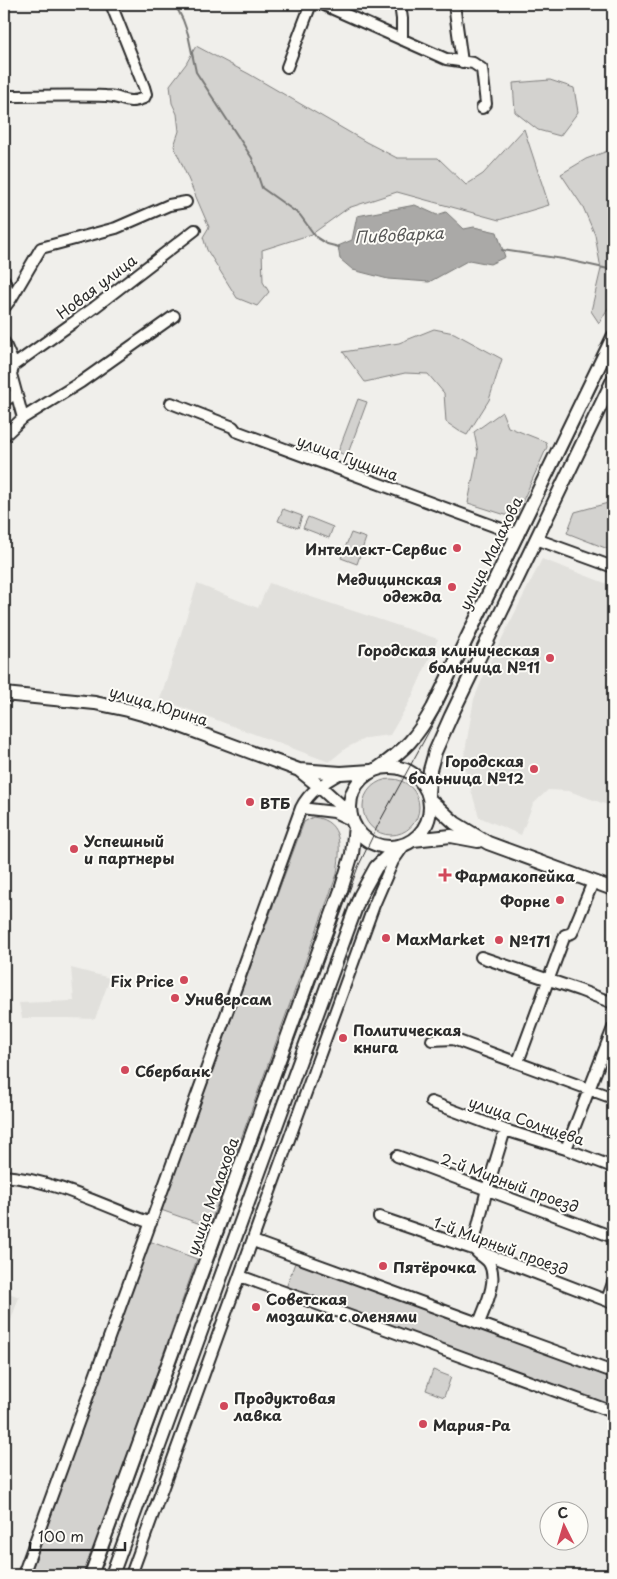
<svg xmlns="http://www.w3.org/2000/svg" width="617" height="1579" font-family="'Playpen Sans',sans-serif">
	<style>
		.built { fill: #e1e0dc }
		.green { fill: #d3d2cf; stroke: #7f7e7d }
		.water { fill: #aaa9a7; stroke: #777775 }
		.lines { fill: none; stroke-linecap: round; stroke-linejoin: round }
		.stream { stroke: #777775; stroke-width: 2 }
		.minor-casing { stroke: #2b2b2b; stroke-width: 14 }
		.major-casing { stroke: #2b2b2b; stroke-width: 16 }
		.minor { stroke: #fdfcf7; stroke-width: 10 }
		.major { stroke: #fdfcf7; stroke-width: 12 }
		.tram { stroke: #2b2b2b; stroke-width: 1 }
		.poi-dot { fill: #d1495b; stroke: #fdfcf7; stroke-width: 2 }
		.labels { text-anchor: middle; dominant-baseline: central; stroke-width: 4; stroke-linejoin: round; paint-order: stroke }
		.street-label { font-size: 15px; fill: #2b2b2b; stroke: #fdfcf7 }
		.poi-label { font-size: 15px; font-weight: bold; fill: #2b2b2b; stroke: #fdfcf7; text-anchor: start }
		.water-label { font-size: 16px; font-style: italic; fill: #575756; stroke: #fdfcf7 }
	</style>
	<rect width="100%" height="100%" fill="#f0efeb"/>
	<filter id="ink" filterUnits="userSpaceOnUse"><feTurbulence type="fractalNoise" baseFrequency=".02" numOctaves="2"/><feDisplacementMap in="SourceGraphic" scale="10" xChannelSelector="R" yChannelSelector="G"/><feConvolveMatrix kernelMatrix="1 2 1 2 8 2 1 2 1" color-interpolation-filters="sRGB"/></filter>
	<g filter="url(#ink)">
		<path class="built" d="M542,559L613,586V807L569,791L548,790L533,804L521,835L479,817L463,763L474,699L486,670Z
			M269,583L438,639L411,699L390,735L366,738L346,748L329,762L160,699L197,584L258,608Z
			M71,968L110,978L95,1019L69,1018H22L19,1003L74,1001Z
			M4,1291L19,1297L4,1340Z"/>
		<path class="green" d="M196,46L249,74L366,142L397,158H438L466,185L483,174L524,129L549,205L499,220L397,192L348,208L312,234L262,250L263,282L269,292L257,306L237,298L207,250L203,237L209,227L174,146L179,131L177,114L172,103L170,85L186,64Z
			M550,80L574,88L578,112L560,136L538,130L515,112L513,83Z
			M613,149V300L599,323L591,311L601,269L595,235L583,207L561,174L586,159Z
			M434,329L454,333L502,359L489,400L467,435L459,431L446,422L444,393L428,374L405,373L365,382L343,352L399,343Z
			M358,399L367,402L347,456L338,452Z
			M502,412L508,427L546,442L547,447L515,518L468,503L478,452L474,432Z
			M613,491V551L567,533L575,512L608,503Z
			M283,509L302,516L298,528L278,521Z
			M308,517L333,527L329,538L303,528Z
			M351,533L366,538L357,564L341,558Z
			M363 807a28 28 0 1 1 56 0a28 28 0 1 1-56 0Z
			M313,817C345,821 340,850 337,874L209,1227L161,1210L304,822Z
			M149,1241L197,1259L85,1575H30Z
			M296,1260L613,1376V1408L286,1288Z
			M433,1370L451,1377L444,1397L426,1390Z"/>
		<path class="water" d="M415,205L437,215L446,212L464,229L474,227L497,232L505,257L490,264L469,260L429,282L388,279L353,270L340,259L338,246L352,240L357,216Z"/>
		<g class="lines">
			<path class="stream" d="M175,4L183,20L188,34L196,72L252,158L262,188L300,215L316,237L327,244L339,247
				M502,250L563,259L613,270"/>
			<defs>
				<path id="minor" d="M322,4L446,59L473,63L482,69L486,104L482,108
					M400,4L402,19V40
					M454,4L462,62
					M287,67L311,4
					M4,96C38,96 72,95 106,96C123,96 125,106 144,98L146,94L144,87L111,4
					M4,280L11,299L4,308
					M11,299L41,248L116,228L169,205L186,202
					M4,342L14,365L11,374L23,418
					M14,365L95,307L195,230
					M4,401L15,394
					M171,403L233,427L236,431L518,535
					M4,436L23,418L81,382L174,316
					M536,539L613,567
					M301,808L334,812L353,821
					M481,957L579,990L613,1003
					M432,1040L453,1039L613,1098
					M518,1062L565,935L572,933L593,882
					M431,1102L505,1130L566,1149L613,1167
					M566,1149L613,1028
					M397,1156L613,1237
					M4,1176C55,1180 103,1206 151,1223
					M379,1217L473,1249L613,1303
					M253,1241L613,1372
					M240,1276L613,1412
					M607,1300L613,1283
					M479,1323C485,1307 499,1280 489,1263C484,1256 475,1254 473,1246L487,1189L505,1130
					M23,1575L301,808C309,791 325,782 341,773
					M131,1575L374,905L393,861L405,844"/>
				<path id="major" d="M4,694L95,703L128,710L167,721L299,770L341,773L371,771
					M350 807a40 40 0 1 1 80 0a40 40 0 1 1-80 0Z
					M377,769C405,750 417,737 433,708L613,337
					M299,770L319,786L351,815
					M428,793L430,770L435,752L451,716L613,380
					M430,800L455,823L488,843L613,889
					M413,840L451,836L478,841
					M91,1575L341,890L352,854L355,826
					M112,1575L360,896L376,867L398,846"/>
			</defs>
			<use href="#minor" class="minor-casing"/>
			<use href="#major" class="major-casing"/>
			<use href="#minor" class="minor"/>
			<use href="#major" class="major"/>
			<path class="tram" d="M99,1575L358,867L379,823L440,711L613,354"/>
		</g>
	</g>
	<g class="poi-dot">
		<circle cx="457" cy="548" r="5"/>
		<circle cx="452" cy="587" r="5"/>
		<circle cx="550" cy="658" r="5"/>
		<circle cx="534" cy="769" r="5"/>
		<circle cx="250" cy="802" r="5"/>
		<circle cx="74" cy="849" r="5"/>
		<path d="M442.5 867.5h5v5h5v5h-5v5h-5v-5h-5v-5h5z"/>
		<circle cx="560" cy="900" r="5"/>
		<circle cx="386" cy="938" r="5"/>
		<circle cx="499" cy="940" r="5"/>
		<circle cx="184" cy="980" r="5"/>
		<circle cx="175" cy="998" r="5"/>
		<circle cx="343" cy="1038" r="5"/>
		<circle cx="125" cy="1070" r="5"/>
		<circle cx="383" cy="1266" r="5"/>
		<circle cx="256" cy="1307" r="5"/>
		<circle cx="224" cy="1406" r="5"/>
		<circle cx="423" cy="1424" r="5"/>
	</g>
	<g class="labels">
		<g class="street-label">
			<text transform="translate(96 286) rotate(-37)">Новая улица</text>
			<text transform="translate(348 457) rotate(20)">улица Гущина</text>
			<text transform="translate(490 553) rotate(-64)">улица Малахова</text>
			<text transform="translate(159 705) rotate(17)">улица Юрина</text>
			<text transform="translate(527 1120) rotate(19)">улица Солнцева</text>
			<text transform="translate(510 1182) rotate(20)">2-й Мирный проезд</text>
			<text transform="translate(212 1196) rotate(-70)">улица Малахова</text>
			<text transform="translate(501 1245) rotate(20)">1-й Мирный проезд</text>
		</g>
		<g class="poi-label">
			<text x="447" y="548" text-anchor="end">Интеллект-Сервис</text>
			<text x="442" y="578" text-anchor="end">Медицинская<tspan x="442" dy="17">одежда</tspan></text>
			<text x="540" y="649" text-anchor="end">Городская клиническая<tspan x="540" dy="17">больница №11</tspan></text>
			<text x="524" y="760" text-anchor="end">Городская<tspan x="524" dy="17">больница №12</tspan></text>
			<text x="260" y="802">ВТБ</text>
			<text x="84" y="840">Успешный<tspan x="84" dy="17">и партнеры</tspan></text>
			<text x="455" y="875">Фармакопейка</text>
			<text x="550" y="900" text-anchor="end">Форне</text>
			<text x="396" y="938">MaxMarket</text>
			<text x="509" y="940">№171</text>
			<text x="174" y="980" text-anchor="end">Fix Price</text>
			<text x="185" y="998">Универсам</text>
			<text x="353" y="1029">Политическая<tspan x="353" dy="17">книга</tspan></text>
			<text x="135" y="1070">Сбербанк</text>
			<text x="393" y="1266">Пятёрочка</text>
			<text x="266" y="1298">Советская<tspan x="266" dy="17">мозаика с оленями</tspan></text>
			<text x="234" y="1397">Продуктовая<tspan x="234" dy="17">лавка</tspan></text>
			<text x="433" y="1424">Мария-Ра</text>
		</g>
		<g class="water-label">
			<text transform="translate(399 234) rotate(-3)">Пивоварка</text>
		</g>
	</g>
	<rect width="617" height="1579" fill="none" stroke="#fdfcf7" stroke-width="20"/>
	<rect x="10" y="10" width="597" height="1559" fill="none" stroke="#2b2b2b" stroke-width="2" filter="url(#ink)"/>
	<g transform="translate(564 1526) rotate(355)"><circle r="24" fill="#fdfcf7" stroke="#a9a8a5"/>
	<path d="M0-4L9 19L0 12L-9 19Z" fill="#d1495b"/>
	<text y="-8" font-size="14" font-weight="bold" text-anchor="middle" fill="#2b2b2b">С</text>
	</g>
	<path d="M30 1542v8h95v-8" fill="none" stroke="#2b2b2b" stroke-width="2.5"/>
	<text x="38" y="1542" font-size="15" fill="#2b2b2b" stroke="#fdfcf7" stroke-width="4" paint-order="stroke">100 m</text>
</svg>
